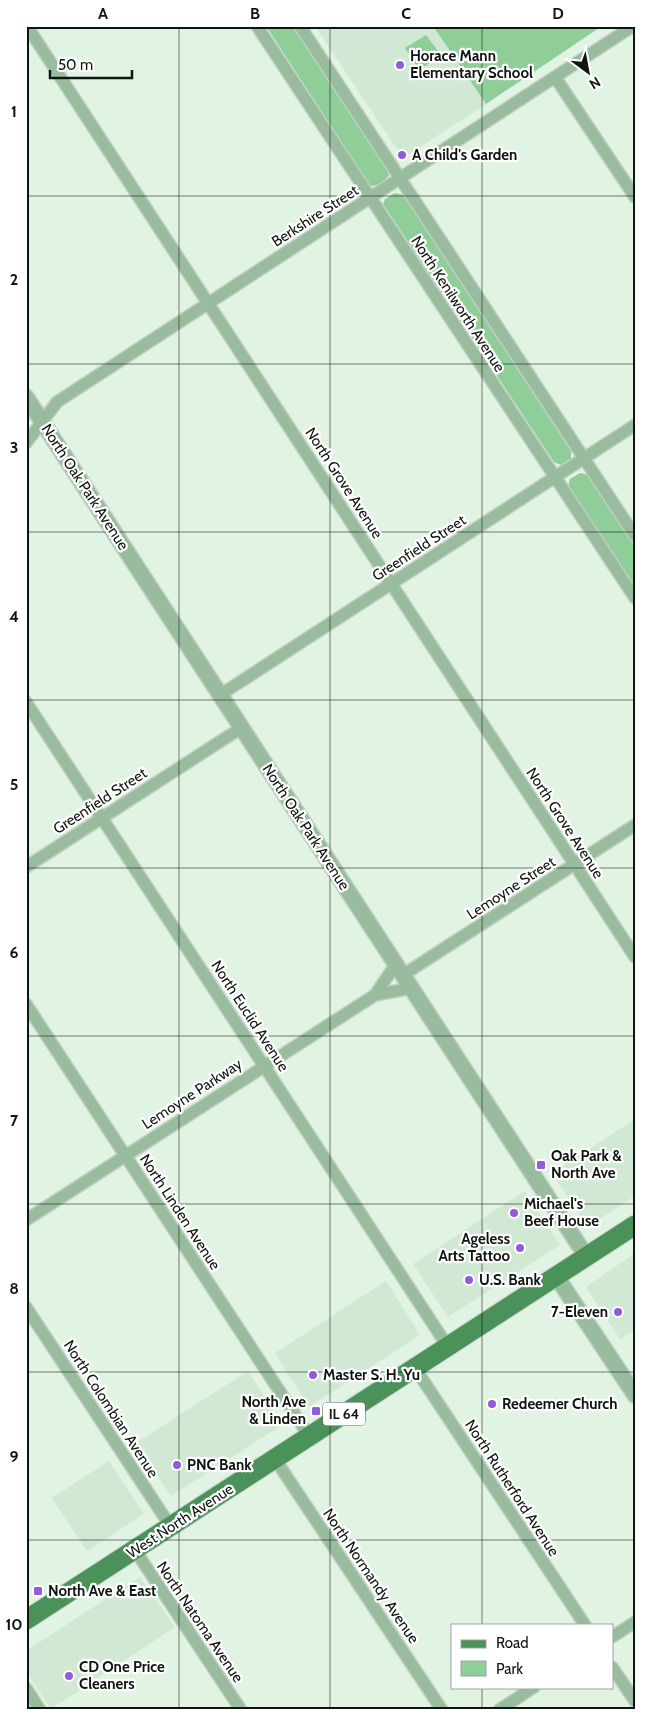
<svg xmlns="http://www.w3.org/2000/svg" width="661" height="1736" font-family="Cabin,sans-serif">
	<style>
		.built { fill: #d1e8d4 }
		.green { fill: #8fcd99 }
		.lines { fill: none; stroke-linecap: round; stroke-linejoin: round }
		.minor-casing { stroke: #bfcfc1; stroke-width: 14 }
		.tertiary-casing { stroke: #bfcfc1; stroke-width: 18 }
		.primary-casing { stroke: #bfcfc1; stroke-width: 21 }
		.minor { stroke: #98bc9d; stroke-width: 11 }
		.tertiary { stroke: #98bc9d; stroke-width: 15 }
		.primary { stroke: #4b915a; stroke-width: 19 }
		.grid { fill: none; stroke: #0f1510; stroke-width: 1; stroke-opacity: 0.55 }
		.poi-dot { fill: #915dd6; stroke: #fff; stroke-width: 2 }
		.labels { text-anchor: middle; dominant-baseline: central; stroke-width: 4.5; stroke-linejoin: round; paint-order: stroke }
		.shield { fill: #fff; stroke: #575b58; stroke-width: 1 }
		.shield-label { font-size: 14px; font-weight: bold; fill: #0f1510 }
		.poi-label { font-size: 15px; font-weight: bold; fill: #0f1510; stroke: #fff; text-anchor: start }
		.street-label { font-size: 15px; fill: #0f1510; stroke: #fff }
		.neatline { fill: none; stroke: #0f1510; stroke-width: 2 }
		.grid-label { font-size: 16px; text-anchor: middle; font-weight: bold; fill: #0f1510 }
	</style>
	<rect width="100%" height="100%" fill="#e1f3e3"/>
	<path class="built" d="M315,26H434L486,104L403,158Z
		M635,1119V1196L587,1227L552,1173Z
		M525,1191L560,1245L448,1317L413,1264Z
		M635,1253V1330L620,1339L586,1287Z
		M386,1281L420,1335L309,1407L275,1353Z
		M248,1371L282,1425L171,1496L136,1443Z
		M109,1461L144,1514L87,1551L52,1498Z
		M140,1577L175,1627L51,1709L26,1672V1651Z"/>
	<path class="green" d="M266,26H292L387,170L389,175C385,182 378,186 370,186Z
		M433,26H602L486,104Z
		M426,35L441,55L419,70L405,48Z
		M395,193L404,195L571,451V459L561,465L554,462L383,204L385,199Z
		M580,473L588,475L635,547V588L568,487L570,479Z"/>
	<g class="lines">
		<defs>
			<path id="minor" d="M27,26L635,957
				M257,26L635,598
				M300,26L635,536
				M555,77L635,197
				M26,443L57,402L633,26
				M220,695L635,425
				M26,702L448,1347
				M26,867L241,728
				M403,975L635,825
				M375,995L396,964
				M26,1004L309,1436
				M26,1220L375,995L412,988
				M26,1307L171,1527
				M415,1368L585,1625
				M275,1459L442,1710
				M135,1550L241,1710
				M612,1637L635,1622
				M612,1667L635,1701
				M26,1688L40,1710
				M499,1710L534,1687"/>
			<path id="tertiary" d="M26,397L586,1256
				M556,1276L635,1395"/>
			<path id="primary" d="M26,1620L635,1225"/>
		</defs>
		<use href="#minor" class="minor-casing"/>
		<use href="#tertiary" class="tertiary-casing"/>
		<use href="#primary" class="primary-casing"/>
		<use href="#minor" class="minor"/>
		<use href="#tertiary" class="tertiary"/>
		<use href="#primary" class="primary"/>
	</g>
	<path class="grid" d="M179,26V1710M330,26V1710M482,26V1625M26,196H635M26,364H635M26,532H635M26,700H635M26,868H635M26,1036H635M26,1204H635M26,1372H635M26,1540H635M482,1687V1710"/>
	<g class="poi-dot">
		<circle cx="400" cy="65" r="5"/>
		<circle cx="402" cy="155" r="5"/>
		<rect x="536" y="1160" width="10" height="10" rx="2.5"/>
		<circle cx="514" cy="1213" r="5"/>
		<circle cx="520" cy="1248" r="5"/>
		<circle cx="469" cy="1280" r="5"/>
		<circle cx="618" cy="1312" r="5"/>
		<circle cx="313" cy="1375" r="5"/>
		<circle cx="492" cy="1404" r="5"/>
		<rect x="311" y="1406" width="10" height="10" rx="2.5"/>
		<circle cx="177" cy="1465" r="5"/>
		<rect x="33" y="1586" width="10" height="10" rx="2.5"/>
		<circle cx="69" cy="1676" r="5"/>
	</g>
	<g class="labels">
		<rect class="shield" x="323" y="1402.5" width="42" height="23" rx="4"/>
		<g class="shield-label">
			<text x="344" y="1414">IL 64</text>
		</g>
		<g class="poi-label">
			<text x="410" y="56">Horace Mann<tspan x="410" dy="17">Elementary School</tspan></text>
			<text x="412" y="155">A Child's Garden</text>
			<text x="551" y="1156">Oak Park &amp;<tspan x="551" dy="17">North Ave</tspan></text>
			<text x="524" y="1204">Michael's<tspan x="524" dy="17">Beef House</tspan></text>
			<text x="510" y="1239" text-anchor="end">Ageless<tspan x="510" dy="17">Arts Tattoo</tspan></text>
			<text x="479" y="1280">U.S. Bank</text>
			<text x="608" y="1312" text-anchor="end">7-Eleven</text>
			<text x="323" y="1375">Master S. H. Yu</text>
			<text x="306" y="1402" text-anchor="end">North Ave<tspan x="306" dy="17">&amp; Linden</tspan></text>
			<text x="502" y="1404">Redeemer Church</text>
			<text x="187" y="1465">PNC Bank</text>
			<text x="48" y="1591">North Ave &amp; East</text>
			<text x="79" y="1667">CD One Price<tspan x="79" dy="17">Cleaners</tspan></text>
		</g>
		<g class="street-label">
			<text transform="translate(315 216) rotate(-33)">Berkshire Street</text>
			<text transform="translate(458 304) rotate(57)">North Kenilworth Avenue</text>
			<text transform="translate(344 483) rotate(57)">North Grove Avenue</text>
			<text transform="translate(85 487) rotate(57)">North Oak Park Avenue</text>
			<text transform="translate(419 548) rotate(-33)">Greenfield Street</text>
			<text transform="translate(100 801) rotate(-33)">Greenfield Street</text>
			<text transform="translate(565 823) rotate(57)">North Grove Avenue</text>
			<text transform="translate(306 827) rotate(57)">North Oak Park Avenue</text>
			<text transform="translate(511 888) rotate(-33)">Lemoyne Street</text>
			<text transform="translate(250 1016) rotate(57)">North Euclid Avenue</text>
			<text transform="translate(192 1094) rotate(-33)">Lemoyne Parkway</text>
			<text transform="translate(180 1212) rotate(57)">North Linden Avenue</text>
			<text transform="translate(111 1409) rotate(57)">North Colombian Avenue</text>
			<text transform="translate(512 1488) rotate(57)">North Rutherford Avenue</text>
			<text transform="translate(180 1521) rotate(-33)">West North Avenue</text>
			<text transform="translate(371 1576) rotate(56)">North Normandy Avenue</text>
			<text transform="translate(200 1622) rotate(56)">North Natoma Avenue</text>
		</g>
	</g>
	<rect width="661" height="1736" fill="none" stroke="#ffffff" stroke-width="55"/>
	<rect x="451" y="1624" width="162" height="65" fill="#ffffff" stroke="#9fa19f"/>
	<rect x="461" y="1640" width="25" height="8" fill="#4b915a" stroke="#9fa19f"/>
	<text x="496" y="1648" font-size="15" fill="#0f1510">Road</text>
	<rect x="461" y="1661" width="25" height="15" fill="#8fcd99" stroke="#9fa19f"/>
	<text x="496" y="1674" font-size="15" fill="#0f1510">Park</text>
	<g transform="translate(588 72) rotate(148)" stroke="#ffffff" stroke-width="4" paint-order="stroke">
	<path d="M0-4L9 19L0 12L-9 19Z" fill="#0f1510"/>
	<text y="-8" font-size="14" font-weight="bold" text-anchor="middle" fill="#0f1510">N</text>
	</g>
	<path d="M50 70v8h82v-8" fill="none" stroke="#0f1510" stroke-width="2.5"/>
	<text x="58" y="70" font-size="15" fill="#0f1510" stroke="#ffffff" stroke-width="4" paint-order="stroke">50 m</text>
	<rect x="28" y="28" width="606" height="1680" class="neatline"/>
	<g class="grid-label">
		<text x="103" y="19">A</text>
		<text x="255" y="19">B</text>
		<text x="406" y="19">C</text>
		<text x="558" y="19">D</text>
		<text x="14" y="117">1</text>
		<text x="14" y="285">2</text>
		<text x="14" y="453">3</text>
		<text x="14" y="622">4</text>
		<text x="14" y="790">5</text>
		<text x="14" y="958">6</text>
		<text x="14" y="1126">7</text>
		<text x="14" y="1294">8</text>
		<text x="14" y="1462">9</text>
		<text x="14" y="1630">10</text>
	</g>
</svg>
